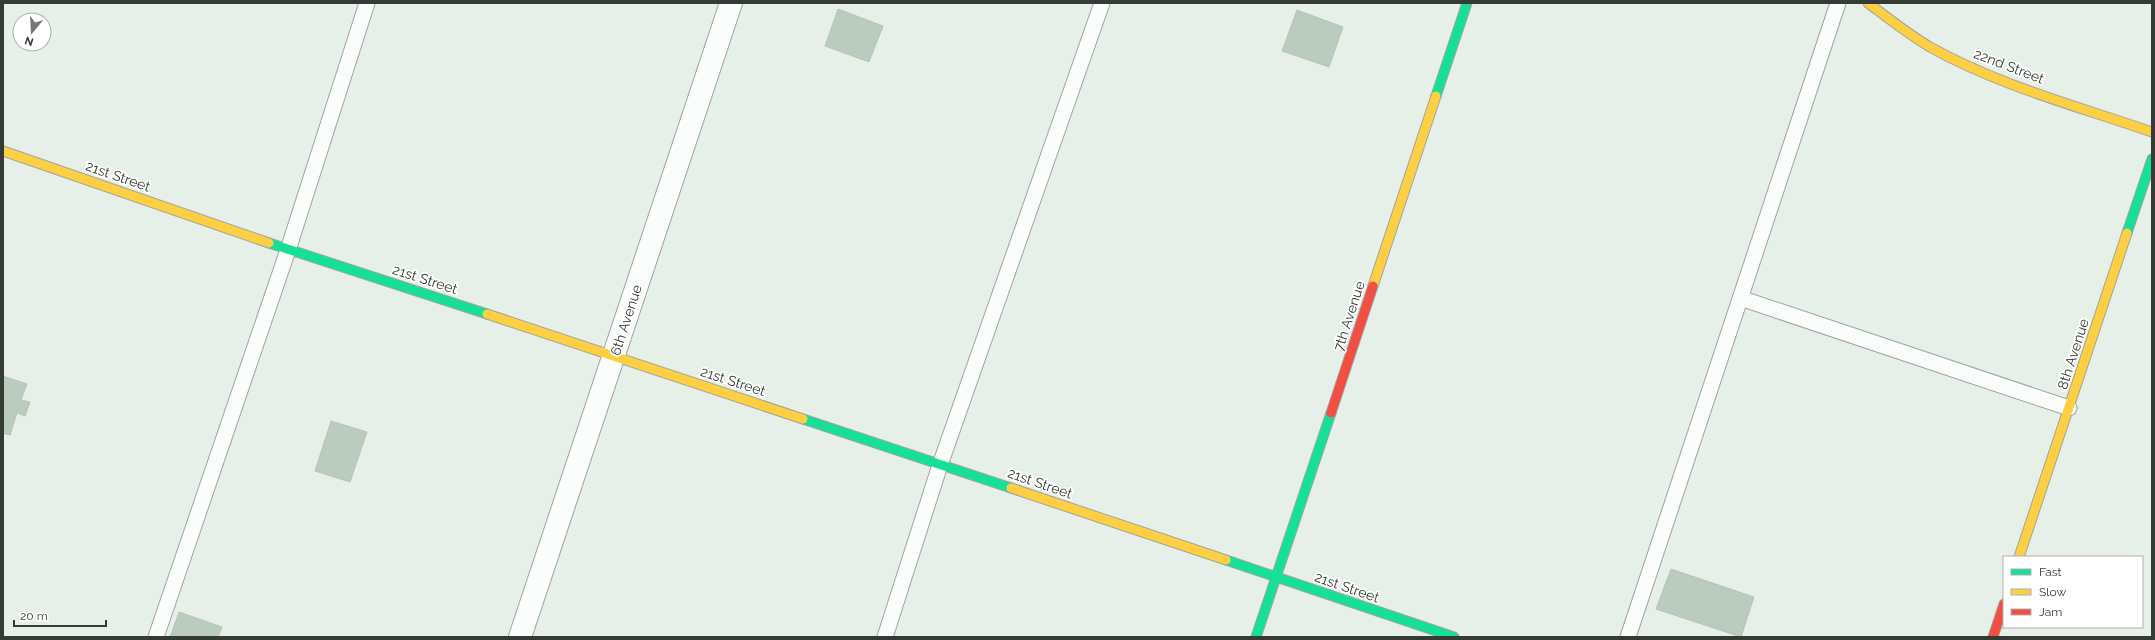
<svg xmlns="http://www.w3.org/2000/svg" width="2155" height="640" font-family="Raleway,sans-serif">
	<style>
		.building { fill: #baccbd; stroke: #bac1bb }
		.lines { fill: none; stroke-linecap: round; stroke-linejoin: round }
		.lane-casing { stroke: #9ea59f; stroke-width: 17 }
		.street-casing { stroke: #9ea59f; stroke-width: 24 }
		.fast-casing { stroke: #9ea59f; stroke-width: 11 }
		.slow-casing { stroke: #9ea59f; stroke-width: 11 }
		.jam-casing { stroke: #9ea59f; stroke-width: 11 }
		.lane { stroke: #fbfdfc; stroke-width: 15 }
		.street { stroke: #fbfdfc; stroke-width: 22 }
		.fast { stroke: #16e098; stroke-width: 9 }
		.slow { stroke: #ffcf43; stroke-width: 9 }
		.jam { stroke: #f24e42; stroke-width: 9 }
		.labels { text-anchor: middle; dominant-baseline: central; stroke-width: 3.5; stroke-linejoin: round; paint-order: stroke }
		.street-label { font-size: 14px; fill: #343a34; stroke: #fff }
	</style>
	<rect width="100%" height="100%" fill="#e6f0e8"/>
	<path class="building" d="M838,9L883,26L869,62L825,46Z
		M1297,10L1343,27L1329,67L1282,51Z
		M3,376L27,384L21,400L30,402L25,416L17,413L10,435L3,433Z
		M331,421L367,432L350,482L315,471Z
		M1671,569L1754,597L1741,637L1656,609Z
		M179,612L222,627L218,637H170Z"/>
	<g class="lines">
		<defs>
			<path id="lane" d="M1740,298L2069,408
				M156,637L288,250L367,3
				M885,637L940,465L1102,3
				M1628,637L1838,3"/>
			<path id="street" d="M520,637L731,3"/>
			<path id="fast" d="M1436,96L1467,3
				M2127,233L2152,159
				M269,243L487,314
				M803,419L1011,488
				M1226,560L1454,637
				M1256,637L1331,413"/>
			<path id="slow" d="M1868,3C1888,18 1908,34 1930,47C2000,86 2077,106 2152,132
				M3,151L269,243
				M1373,286L1436,96
				M487,314L803,419
				M1011,488L1226,560
				M2019,557L2127,233"/>
			<path id="jam" d="M1331,413L1373,286
				M1993,637L2004,604"/>
		</defs>
		<use href="#lane" class="lane-casing"/>
		<use href="#street" class="street-casing"/>
		<use href="#fast" class="fast-casing"/>
		<use href="#slow" class="slow-casing"/>
		<use href="#jam" class="jam-casing"/>
		<use href="#lane" class="lane"/>
		<use href="#street" class="street"/>
		<use href="#fast" class="fast"/>
		<use href="#slow" class="slow"/>
		<use href="#jam" class="jam"/>
	</g>
	<g class="labels">
		<g class="street-label">
			<text transform="translate(2009 66) rotate(21)">22nd Street</text>
			<text transform="translate(118 176) rotate(19)">21st Street</text>
			<text transform="translate(425 279) rotate(18)">21st Street</text>
			<text transform="translate(1349 316) rotate(-72)">7th Avenue</text>
			<text transform="translate(626 320) rotate(-72)">6th Avenue</text>
			<text transform="translate(2073 354) rotate(-72)">8th Avenue</text>
			<text transform="translate(733 381) rotate(18)">21st Street</text>
			<text transform="translate(1040 483) rotate(19)">21st Street</text>
			<text transform="translate(1347 587) rotate(19)">21st Street</text>
		</g>
	</g>
	<rect width="2155" height="640" fill="none" stroke="#343a34" stroke-width="8"/>
	<rect x="2003" y="556" width="140" height="72" fill="#ffffff" stroke="#aeb0ae"/>
	<rect x="2011" y="569" width="20" height="6" fill="#16e098" stroke="#aeb0ae"/>
	<text x="2039" y="576" font-size="12" fill="#343a34">Fast</text>
	<rect x="2011" y="589" width="20" height="6" fill="#ffcf43" stroke="#aeb0ae"/>
	<text x="2039" y="596" font-size="12" fill="#343a34">Slow</text>
	<rect x="2011" y="609" width="20" height="6" fill="#f24e42" stroke="#aeb0ae"/>
	<text x="2039" y="616" font-size="12" fill="#343a34">Jam</text>
	<g transform="translate(32 32) rotate(198)"><circle r="19" fill="#ffffff" stroke="#aeb0ae"/>
	<path d="M0-3L7 15L0 10L-7 15Z" fill="#727a73"/>
	<text y="-6" font-size="11" font-weight="bold" text-anchor="middle" fill="#343a34">N</text>
	</g>
	<path d="M14 620v6h92v-6" fill="none" stroke="#343a34" stroke-width="2"/>
	<text x="20" y="620" font-size="12" fill="#343a34" stroke="#ffffff" stroke-width="3" paint-order="stroke">20 m</text>
</svg>
